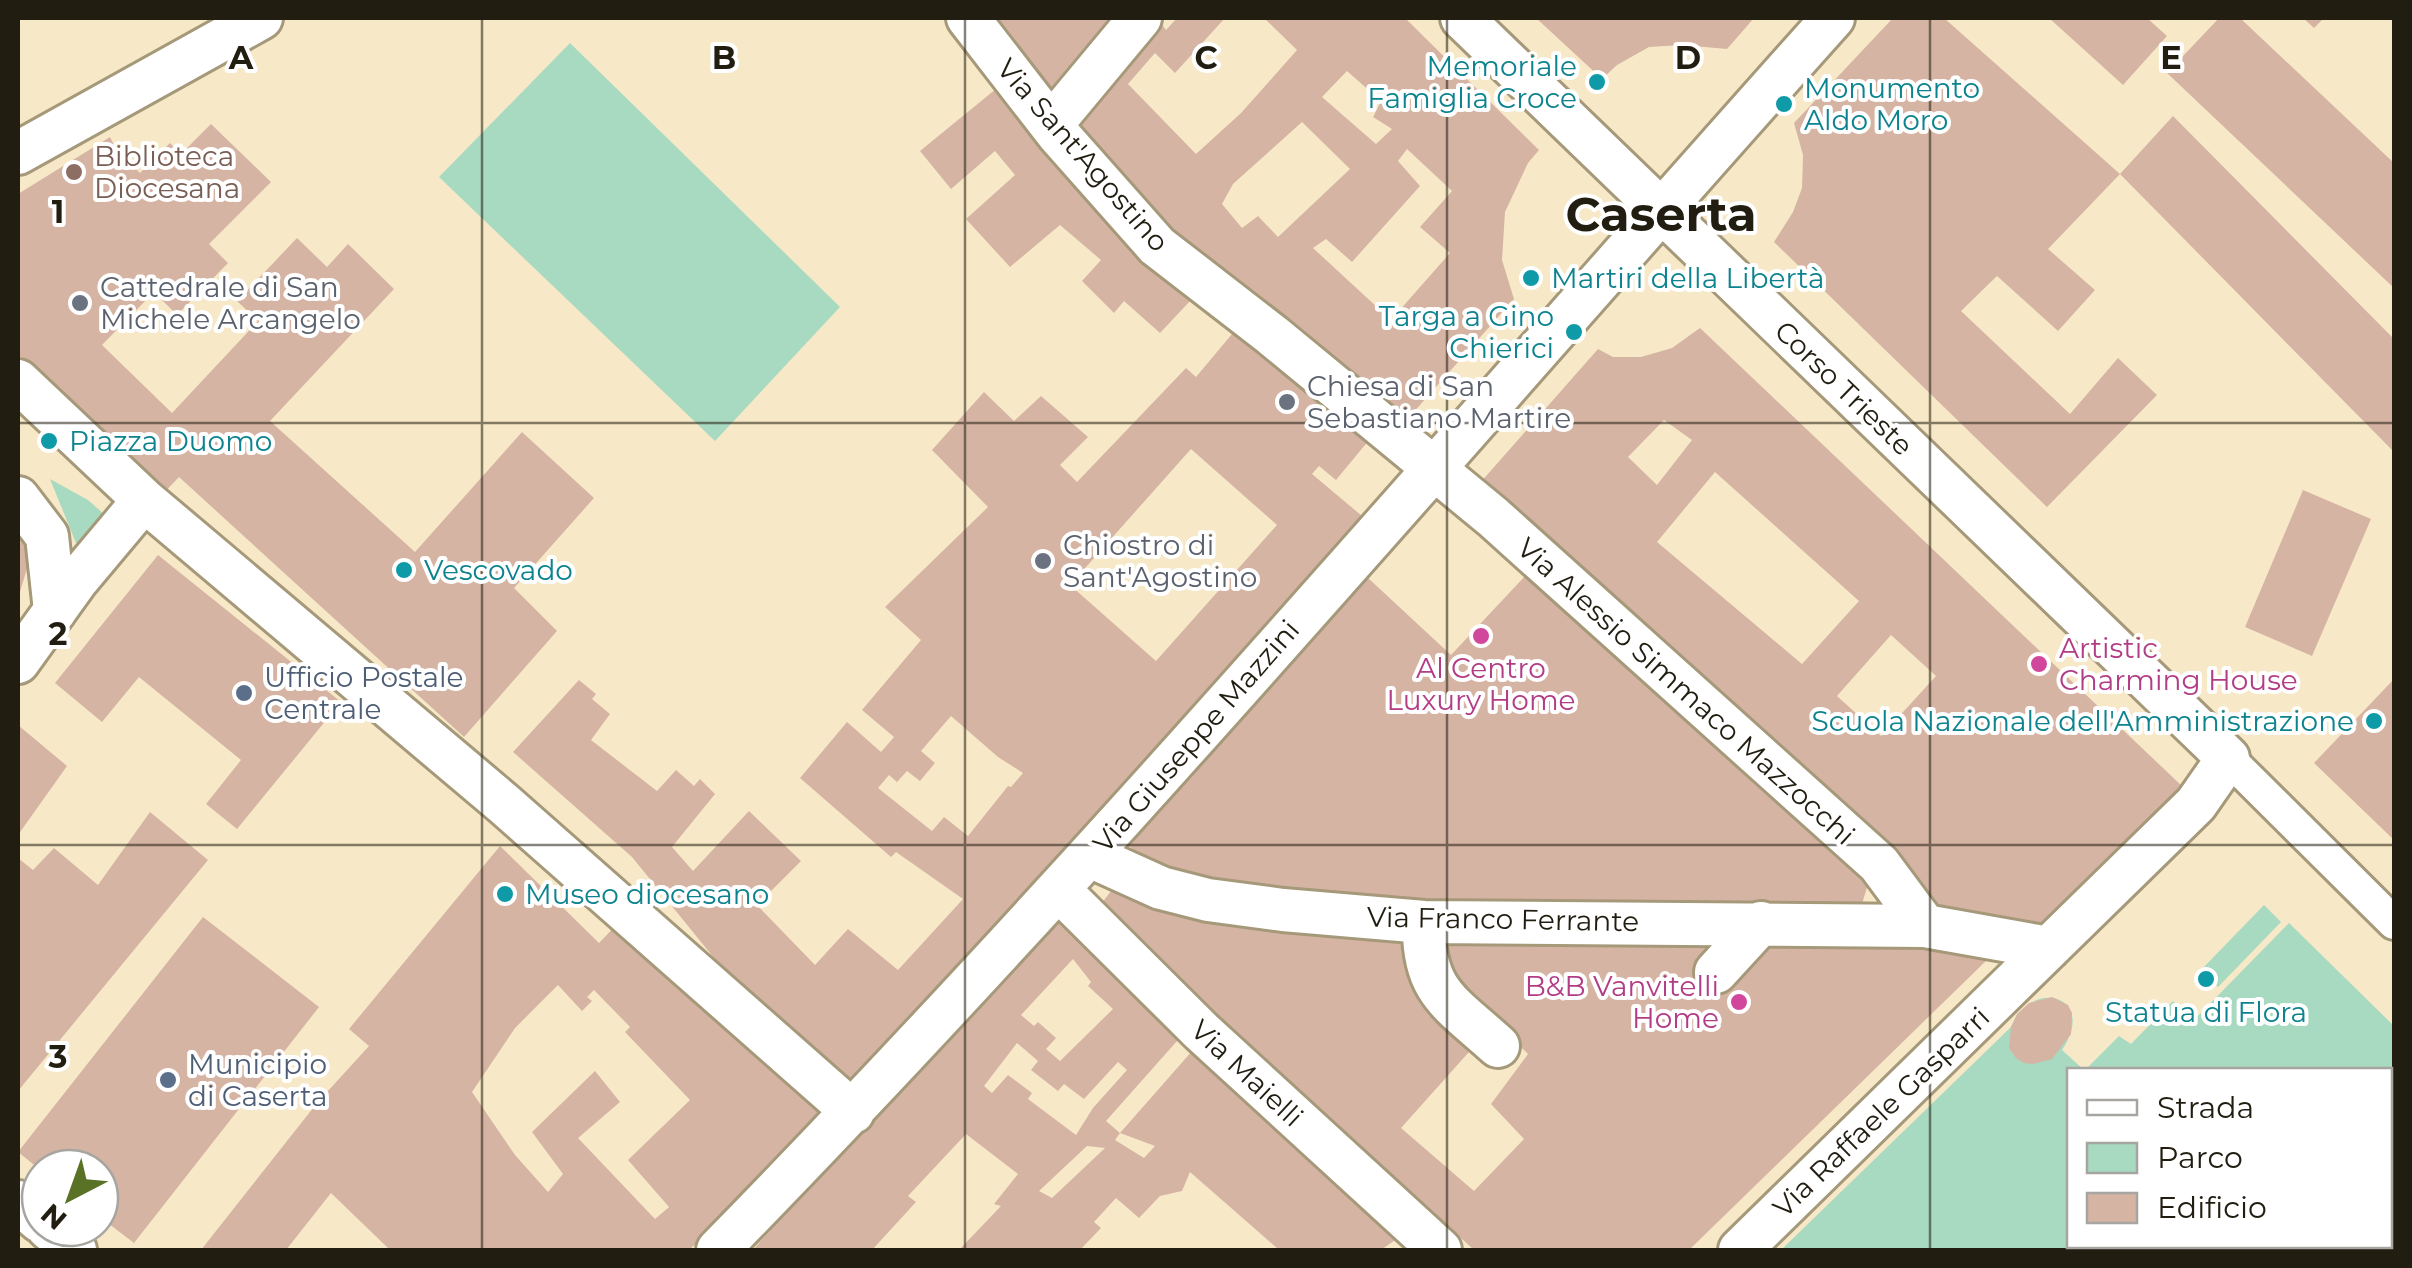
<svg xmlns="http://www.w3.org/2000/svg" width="2412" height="1268" font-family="Montserrat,sans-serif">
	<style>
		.green { fill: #a8d9c1 }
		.building { fill: #d6b4a4; fill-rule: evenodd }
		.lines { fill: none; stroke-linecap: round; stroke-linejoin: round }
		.pedestrian-casing { stroke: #a5997a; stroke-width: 38 }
		.minor-casing { stroke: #a5997a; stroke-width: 48 }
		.pedestrian { stroke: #fff; stroke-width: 32 }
		.minor { stroke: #fff; stroke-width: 42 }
		.grid { fill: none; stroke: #221d11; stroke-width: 2.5; stroke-opacity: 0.55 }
		.culture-dot { fill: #0f9aa8; stroke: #fff; stroke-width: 4 }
		.education-dot { fill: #8d6e63; stroke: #fff; stroke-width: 4 }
		.worship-dot { fill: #6b7280; stroke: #fff; stroke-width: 4 }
		.hotel-dot { fill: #d1479c; stroke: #fff; stroke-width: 4 }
		.service-dot { fill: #5c6f8a; stroke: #fff; stroke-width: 4 }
		.labels { text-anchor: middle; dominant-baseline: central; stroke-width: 8; stroke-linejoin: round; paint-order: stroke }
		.culture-label { font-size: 28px; fill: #0d838f; stroke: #fff; text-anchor: start }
		.street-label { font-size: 28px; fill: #221d11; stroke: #fff }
		.education-label { font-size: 28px; fill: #785e54; stroke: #fff; text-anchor: start }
		.worship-label { font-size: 28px; fill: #5b616d; stroke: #fff; text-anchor: start }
		.hotel-label { font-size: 28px; fill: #b23c85; stroke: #fff; text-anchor: start }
		.service-label { font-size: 28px; fill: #4e5e75; stroke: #fff; text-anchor: start }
		.town-label { font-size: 48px; font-weight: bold; fill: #221d11; stroke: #fff }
		.grid-label { font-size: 32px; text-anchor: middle; font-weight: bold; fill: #221d11; stroke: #fff; stroke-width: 8; stroke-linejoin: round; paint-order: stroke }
	</style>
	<rect width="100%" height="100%" fill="#f7e9c8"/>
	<path class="green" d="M570,43L840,307L715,441L439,177Z
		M50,479L88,500L114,523L89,552L76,543Z
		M2264,905L2281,922L2218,987L2201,970Z
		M2289,923L2394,1026V1250H1781L2011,1027C2033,976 2098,997 2062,1050L2084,1070H2070V1246H2390V1070H2085L2119,1036L2131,1044L2173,1001L2193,1021Z"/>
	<path class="building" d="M968,18H1157L1166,30L1177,18H1225L1175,73L1155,53L1128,84L1196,154L1241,113L1297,50L1264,18H1405L1539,150L1528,163L1505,212L1502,260L1514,299L1396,432L1379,428L1336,480L1319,466L1312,474L1362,516L853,1089L769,1013L714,958L632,857L513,752L579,680L596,694L592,699L610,714L591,740L657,791L676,770L694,786L700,779L715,794L672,847L693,871L749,811L801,861L757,905L815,965L848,929L898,970L963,899L896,852L891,857L800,778L847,722L881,752L894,737L862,710L921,640L885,607L988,507L932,450L984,392L1014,421L1041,396L1088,437L1060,465L1077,482L1186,368L1196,377L1247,316L1206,284L1160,333L1124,301L1114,313L1082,281L1101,260L1060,225L1010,267L966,219L1015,175L995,151L951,189L920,151L1013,75ZM1347,71L1381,101L1373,117L1392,129L1376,144L1322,97ZM1302,122L1350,169L1278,237L1258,216L1242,228L1222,204L1233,184ZM1407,149L1452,191L1420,227L1450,253L1391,320L1313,248L1326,239L1352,262L1420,186L1398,161ZM1191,449L1277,525L1156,661L1070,585ZM951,716L998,757L1023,773L1011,787L1008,786L968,836L944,817L932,831L878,788L889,775L897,782L907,771L920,781L935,763L921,751Z
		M1536,18H1754L1727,49L1682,45L1649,47L1617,65L1602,79Z
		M1893,18H1944L2120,174L2048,249L2095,290L2058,331L1997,276L1961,311L2070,414L2118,358L2157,395L2047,507L1774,242L1793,212L1802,188L1803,155L1794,123Z
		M2049,18H2147L2167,36L2123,85Z
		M2219,18H2240L2394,163V288L2167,73Z
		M2303,18H2324L2314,28Z
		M2173,116L2394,339V452L2120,174Z
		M211,124L271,182L209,244L228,263L177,315L154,292L102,345L172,413L258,321L237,301L297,238L327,267L348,244L394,289L270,421L415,552L522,432L594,498L514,588L557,631L464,737L179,477L158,499L18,360V194L110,137L116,149L140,173L170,143L181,154Z
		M1700,328L2183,787L2025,938L1944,916L1472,492L1598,349L1613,357H1641L1672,348ZM1664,420L1692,440L1657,485L1628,457ZM1715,472L1859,601L1802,664L1657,542ZM1891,635L1936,676L1881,736L1837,696Z
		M2303,490L2371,519L2312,656L2245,627Z
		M18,521L35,541L18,599Z
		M158,555L341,702L237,829L206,804L241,760L139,677L102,722L55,683Z
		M1527,574L1871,874L1859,914L1346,901L1162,875L1128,845L1367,577L1451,655Z
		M2394,679V840L2314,763Z
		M18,725L67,766L18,835Z
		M150,812L208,860L18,1091V858L33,870L54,848L98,885Z
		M500,846L599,943L623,918L835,1113L689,1250H390L331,1193L286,1250H201L317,1103L369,1046L349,1029ZM558,985L582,1011L592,1001L587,997L594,990L630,1027L625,1032L690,1100L628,1160L669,1207L655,1219L578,1138L620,1102L595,1071L532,1132L563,1174L548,1192L515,1155L472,1092L515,1028Z
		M1111,891L1324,932L1412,936L1477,1043L1401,1128L1474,1191L1524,1139L1491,1104L1528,1054L1438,965L1448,944L1469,928L1729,936L1694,988L1698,994L1709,999L1762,936L1931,950L1988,959L1689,1250H1474L1170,973L1093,915Z
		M1067,908L1185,1032L1106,1121L1120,1133L1115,1140L1144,1158L1155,1146L1120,1133L1193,1050L1398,1238L1381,1250H1279L1190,1172L1182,1191L1160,1196L1139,1218L1116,1198L1094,1222L1101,1228L1080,1250H959L1001,1206L994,1204L1018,1174L966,1134L908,1196L916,1202L872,1250H753L831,1161ZM1073,959L1091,982L1088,986L1113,1009L1060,1061L1046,1049L1056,1038L1038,1022L1034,1026L1021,1015ZM1017,1043L1038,1061L1031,1070L1058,1091L1064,1084L1084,1099L1118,1062L1127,1070L1093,1108L1076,1135L1028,1099L1032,1093L1008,1075L992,1093L984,1086ZM1087,1146L1105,1148L1052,1198L1039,1191Z
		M203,917L319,1007L134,1243L100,1217V1168H38L18,1152Z
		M2052,997L2068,1005L2072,1013L2071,1034L2052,1059L2033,1064L2024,1063L2016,1058L2009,1048L2011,1027L2017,1014L2029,1003Z"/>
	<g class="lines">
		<defs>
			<path id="pedestrian" d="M2228,758L2394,923"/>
			<path id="minor" d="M968,18L1057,133L1157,246L1272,335L1493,517L1879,864L1925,926
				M1462,18L2228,758L2196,804L1740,1250
				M1051,125L1140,18
				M18,153L261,18
				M18,381L144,500L504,804L853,1112
				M18,498L47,536L55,611
				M18,662L77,580L144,500
				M1090,856L1161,888L1208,900L1283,910L1424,922L1925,926L2049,948
				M1059,890L1201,1031L1440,1250
				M1424,922C1422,992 1451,1003 1498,1046
				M1716,972L1761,923
				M18,1202L40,1221
				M48,1228L75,1250
				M718,1250C1105,854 1464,430 1833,18"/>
		</defs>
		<use href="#pedestrian" class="pedestrian-casing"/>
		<use href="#minor" class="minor-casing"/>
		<use href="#pedestrian" class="pedestrian"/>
		<use href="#minor" class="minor"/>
	</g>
	<path class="grid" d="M482,18V1250M965,18V1250M1447,18V1250M1930,18V1250M18,423H2394M18,845H2394"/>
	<g class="culture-dot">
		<circle cx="1597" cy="82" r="10"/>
		<circle cx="1784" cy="104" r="10"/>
		<circle cx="1531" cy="278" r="10"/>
		<circle cx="1574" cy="332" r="10"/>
		<circle cx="49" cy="441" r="10"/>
		<circle cx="404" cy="570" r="10"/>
		<circle cx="2374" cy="721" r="10"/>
		<circle cx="505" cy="894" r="10"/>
		<circle cx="2206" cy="979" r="10"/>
	</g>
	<circle class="education-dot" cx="74" cy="172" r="10"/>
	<g class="worship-dot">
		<circle cx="80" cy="303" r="10"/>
		<circle cx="1287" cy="402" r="10"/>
		<circle cx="1043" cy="561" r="10"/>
	</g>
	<g class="hotel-dot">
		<circle cx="1481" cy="636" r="10"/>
		<circle cx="2039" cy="664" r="10"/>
		<circle cx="1739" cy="1002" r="10"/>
	</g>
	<g class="service-dot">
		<circle cx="244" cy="693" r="10"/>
		<circle cx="168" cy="1080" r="10"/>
	</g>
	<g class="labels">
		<g class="culture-label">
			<text x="1577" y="66" text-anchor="end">Memoriale<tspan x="1577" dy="32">Famiglia Croce</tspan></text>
			<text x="1804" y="88">Monumento<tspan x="1804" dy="32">Aldo Moro</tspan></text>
			<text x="1551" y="278">Martiri della Libertà</text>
			<text x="1554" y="316" text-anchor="end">Targa a Gino<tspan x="1554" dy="32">Chierici</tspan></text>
			<text x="69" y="441">Piazza Duomo</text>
			<text x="424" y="570">Vescovado</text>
			<text x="2354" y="721" text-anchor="end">Scuola Nazionale dell'Amministrazione</text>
			<text x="525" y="894">Museo diocesano</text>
			<text x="2206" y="1012" text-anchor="middle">Statua di Flora</text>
		</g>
		<g class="street-label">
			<text transform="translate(1083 155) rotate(49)">Via Sant'Agostino</text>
			<text transform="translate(1844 388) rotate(44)">Corso Trieste</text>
			<text transform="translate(1686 691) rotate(42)">Via Alessio Simmaco Mazzocchi</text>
			<text transform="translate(1196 736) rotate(-49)">Via Giuseppe Mazzini</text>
			<text transform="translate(1503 919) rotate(1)">Via Franco Ferrante</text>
			<text transform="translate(1247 1073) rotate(43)">Via Maielli</text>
			<text transform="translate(1881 1112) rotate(-44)">Via Raffaele Gasparri</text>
		</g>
		<g class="education-label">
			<text x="94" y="156">Biblioteca<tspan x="94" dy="32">Diocesana</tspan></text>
		</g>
		<g class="worship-label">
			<text x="100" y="287">Cattedrale di San<tspan x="100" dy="32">Michele Arcangelo</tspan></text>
			<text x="1307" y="386">Chiesa di San<tspan x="1307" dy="32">Sebastiano Martire</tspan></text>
			<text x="1063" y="545">Chiostro di<tspan x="1063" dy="32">Sant'Agostino</tspan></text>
		</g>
		<g class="hotel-label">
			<text x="2059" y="648">Artistic<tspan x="2059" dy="32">Charming House</tspan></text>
			<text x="1481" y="668" text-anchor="middle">Al Centro<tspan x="1481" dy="32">Luxury Home</tspan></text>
			<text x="1719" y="986" text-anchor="end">B&amp;B Vanvitelli<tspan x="1719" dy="32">Home</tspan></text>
		</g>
		<g class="service-label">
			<text x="264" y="677">Ufficio Postale<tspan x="264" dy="32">Centrale</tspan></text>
			<text x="188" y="1064">Municipio<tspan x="188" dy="32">di Caserta</tspan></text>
		</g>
		<g class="town-label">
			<text x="1661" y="214">Caserta</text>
		</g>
	</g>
	<g class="grid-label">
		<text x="241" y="69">A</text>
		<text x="724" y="69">B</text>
		<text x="1206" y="69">C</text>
		<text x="1688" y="69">D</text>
		<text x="2171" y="69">E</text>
		<text x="58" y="223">1</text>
		<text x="58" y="645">2</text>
		<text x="58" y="1068">3</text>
	</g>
	<rect width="2412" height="1268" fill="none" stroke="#221d11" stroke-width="40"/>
	<rect x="2067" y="1068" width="325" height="180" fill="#ffffff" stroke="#a7a5a0" stroke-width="2.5"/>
	<rect x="2087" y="1100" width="50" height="15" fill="#ffffff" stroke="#a7a5a0" stroke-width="2.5"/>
	<text x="2157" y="1118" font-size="30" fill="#221d11">Strada</text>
	<rect x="2087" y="1143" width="50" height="30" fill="#a8d9c1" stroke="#a7a5a0" stroke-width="2.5"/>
	<text x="2157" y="1168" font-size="30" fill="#221d11">Parco</text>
	<rect x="2087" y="1193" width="50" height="30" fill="#d6b4a4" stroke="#a7a5a0" stroke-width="2.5"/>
	<text x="2157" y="1218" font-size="30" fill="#221d11">Edificio</text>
	<g transform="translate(70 1198) rotate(221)"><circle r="48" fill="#ffffff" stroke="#a7a5a0" stroke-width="2.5"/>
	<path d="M0-8L18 38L0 25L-18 38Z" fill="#597225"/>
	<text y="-15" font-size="28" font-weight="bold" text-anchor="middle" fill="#221d11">N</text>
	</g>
</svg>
